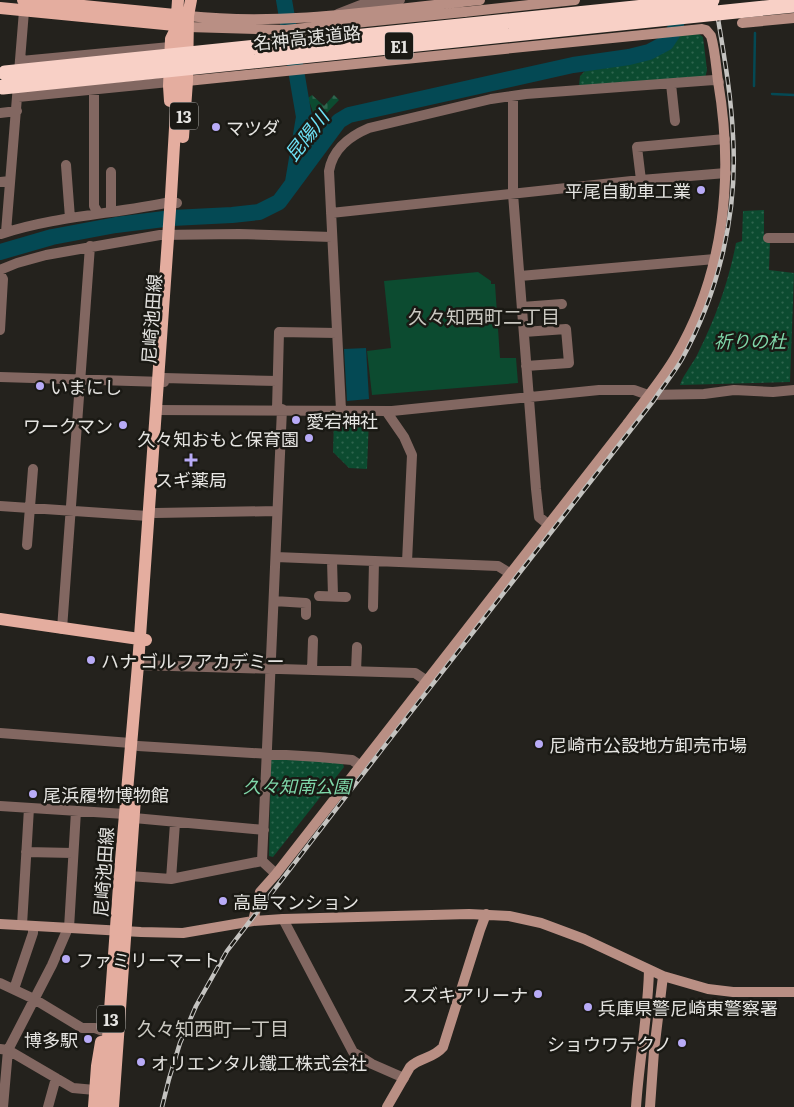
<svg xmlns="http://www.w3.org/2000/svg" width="794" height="1107" font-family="Literata,'Noto Sans JP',serif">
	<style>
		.cemetery { fill: url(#cemetery-stones) }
		.park { fill: url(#park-dots) }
		.pitch { fill: #0c4b30 }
		.water { fill: #044954 }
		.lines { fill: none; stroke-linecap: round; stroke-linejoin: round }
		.stream { stroke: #044954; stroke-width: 2.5 }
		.river { stroke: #044954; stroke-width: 16 }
		.street { stroke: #826761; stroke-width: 10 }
		.secondary { stroke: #b98f84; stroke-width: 10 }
		.primary { stroke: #e4ad9f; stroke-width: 12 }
		.rail-casing { stroke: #c4c3c0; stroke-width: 4.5 }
		.rail { stroke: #1a1914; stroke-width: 2.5; stroke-dasharray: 8; stroke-linecap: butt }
		.secondary-bridge { stroke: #b98f84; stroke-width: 10 }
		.highway-bridge { stroke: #f8d0c6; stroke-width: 15 }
		.poi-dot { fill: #b8abf7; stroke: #1a1914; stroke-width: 2 }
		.labels { text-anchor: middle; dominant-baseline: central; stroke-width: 5; stroke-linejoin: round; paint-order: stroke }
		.shield { fill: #1a1914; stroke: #a8a7a4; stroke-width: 1 }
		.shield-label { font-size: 16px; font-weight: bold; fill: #e5e4e1 }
		.street-label { font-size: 18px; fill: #e5e4e1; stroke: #1a1914 }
		.poi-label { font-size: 18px; fill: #e5e4e1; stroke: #1a1914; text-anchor: start }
		.park-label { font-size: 18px; font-style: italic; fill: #7fd7a9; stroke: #1a1914 }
		.water-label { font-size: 19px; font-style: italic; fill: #6ee3f8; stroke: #1a1914 }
		.neighbourhood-label { font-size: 19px; fill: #cbc9c2; stroke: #1a1914 }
	</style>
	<defs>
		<pattern id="cemetery-stones" width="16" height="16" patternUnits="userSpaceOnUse" patternTransform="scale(1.25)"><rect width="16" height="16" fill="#0c4b30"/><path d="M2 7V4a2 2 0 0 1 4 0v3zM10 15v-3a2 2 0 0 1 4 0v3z" fill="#2f654e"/></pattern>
		<pattern id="park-dots" width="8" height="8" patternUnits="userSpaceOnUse" patternTransform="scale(1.25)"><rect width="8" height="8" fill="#0c4b30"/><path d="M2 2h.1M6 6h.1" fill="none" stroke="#2f654e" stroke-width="1.8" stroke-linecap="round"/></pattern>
	</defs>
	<rect width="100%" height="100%" fill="#24221d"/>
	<path class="cemetery" d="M312,95L324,106L334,95L339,100L317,123L308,98Z"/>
	<path class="park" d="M699,34L703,37L707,70L705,78L579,86L580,76L585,71C619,65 660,65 681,35Z
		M764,210V241H770L769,270L794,273L790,382L680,385C684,373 694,363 699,351C716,317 729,280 736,243L742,241L743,211Z
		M369,418L367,469L349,468L333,452L334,420Z
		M274,757L342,761L344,767L273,857L269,856L271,760Z"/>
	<path class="pitch" d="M478,272L491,281V284H495L500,358H516L518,383L372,395L367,351L391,348L384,281Z"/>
	<path class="water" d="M366,348L369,399L347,401L344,349Z"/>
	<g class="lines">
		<path class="stream" d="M754,86L755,33
			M772,94L794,95"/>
		<path class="river" d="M284,0L304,117L293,182
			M0,252L52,237L116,225L172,218L232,215L259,212L279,202L339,121L349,115L573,65L629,57L649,52L666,43L676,28L677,2"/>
		<path class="street" d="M338,14L361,5L400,0
			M21,61L170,47
			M671,84L675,121
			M94,88V206L98,213
			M513,96V194L536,489L539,517L549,525
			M18,97L169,82
			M0,113L17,111
			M66,165L70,218
			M111,172V211
			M641,180L637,147L725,139
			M0,182L10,181
			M331,213L641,180L726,173
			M6,232L24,11
			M1,234C56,216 114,214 170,202L177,203
			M768,238H794
			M0,270L17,263L46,255L160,235L239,234L332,237
			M0,274L3,279L0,330
			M520,276L715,259
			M522,307L562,304
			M524,332L566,329L569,363L526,366
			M0,377L164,382
			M164,378L277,381
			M277,409L279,332L337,333
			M155,410L392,411L599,390H634L648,395L704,394L734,390L773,392L794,390
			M341,410L329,171C333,148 350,136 369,128L491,99L526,94L714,80L719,82
			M386,411L404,437L412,455L407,562
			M0,506L148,516
			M155,513L277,511
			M27,545L33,469
			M276,557L498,566L511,574
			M332,560L333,596
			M319,596L346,597
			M274,601L306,603V615
			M373,607L374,561
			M62,629L90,246
			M138,665L415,673L427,681
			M312,670L313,640
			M356,671L357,647
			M0,733L131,743
			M138,746L319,757L352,760L361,766
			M0,806L125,814L134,818L264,830
			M26,852L73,853
			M262,861L282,409
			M129,876L171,879L262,861L276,874
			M171,879L175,823
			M283,919L353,1052L372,1064L404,1078
			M22,925L29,808
			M69,928L76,811
			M0,983L34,999L82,1028H95L103,1031
			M14,989L33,933V926
			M0,1049L8,1050L73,1088L95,1090
			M3,1107L8,1050L52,965L68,928
			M48,1107L56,1078"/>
		<path class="secondary" d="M188,16C286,26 383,10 480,0
			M742,23L794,18
			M188,27L285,30L464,12
			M187,81L702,29L706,30L711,36C715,50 716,66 718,81C734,175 725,273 676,356C662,380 643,402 627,424L276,874L260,892L253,921
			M0,924L141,932L183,933L253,921L283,919L469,914L509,916L541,923L584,939L663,976L708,989L733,992H794
			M387,1107L410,1067C420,1057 433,1059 443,1047L480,930L486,914
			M636,1107C639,1061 648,1016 649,970
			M650,1107L654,1051L663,976"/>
		<path class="primary" d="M23,0L185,16
			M0,8L185,26
			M170,101L169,86L171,39L178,25
			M183,137L187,81L188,16L191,0
			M0,619L146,640
			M94,1107L97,1066L101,1042
			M103,1107L120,872L138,665L171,196L180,43L177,15L178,0
			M113,1107C121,1004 128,901 135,798"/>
		<defs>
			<path id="rail" d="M162,1107L169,1079L180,1043L196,1006L227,951L383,748L654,400C663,386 674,373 682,359C719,292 738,212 733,136C731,90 722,45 715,0"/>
		</defs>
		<use href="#rail" class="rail-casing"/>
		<use href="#rail" class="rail"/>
		<path class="secondary-bridge" d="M464,12L575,0"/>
		<path class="highway-bridge" d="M5,73L712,0
			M3,87L794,5"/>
	</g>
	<g class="poi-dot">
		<circle cx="216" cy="127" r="5"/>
		<circle cx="701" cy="190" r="5"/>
		<circle cx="40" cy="386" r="5"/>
		<circle cx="296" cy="420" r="5"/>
		<circle cx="123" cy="425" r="5"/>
		<circle cx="309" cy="438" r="5"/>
		<path d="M188.5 452.5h5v5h5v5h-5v5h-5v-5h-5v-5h5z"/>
		<circle cx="91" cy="660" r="5"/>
		<circle cx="539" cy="744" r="5"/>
		<circle cx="33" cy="794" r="5"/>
		<circle cx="223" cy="901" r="5"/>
		<circle cx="66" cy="959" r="5"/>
		<circle cx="538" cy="994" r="5"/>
		<circle cx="588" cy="1007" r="5"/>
		<circle cx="88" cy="1039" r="5"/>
		<circle cx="682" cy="1043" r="5"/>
		<circle cx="141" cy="1062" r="5"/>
	</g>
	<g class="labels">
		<g class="shield">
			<rect x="385" y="32.5" width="28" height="27" rx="4"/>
			<rect x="170" y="102.5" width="28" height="27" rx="4"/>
			<rect x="97" y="1005.5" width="28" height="27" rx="4"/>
		</g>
		<g class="shield-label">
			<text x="399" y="46">E1</text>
			<text x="184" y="116">13</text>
			<text x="111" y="1019">13</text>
		</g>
		<g class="street-label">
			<text transform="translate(307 37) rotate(-6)">名神高速道路</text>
			<text transform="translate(151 319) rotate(-86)">尼崎池田線</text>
			<text transform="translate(103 872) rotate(-86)">尼崎池田線</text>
		</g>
		<g class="poi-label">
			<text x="226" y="127">マツダ</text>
			<text x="691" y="190" text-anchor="end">平尾自動車工業</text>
			<text x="50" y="386">いまにし</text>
			<text x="306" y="420">愛宕神社</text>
			<text x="113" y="425" text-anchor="end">ワークマン</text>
			<text x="299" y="438" text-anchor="end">久々知おもと保育園</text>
			<text x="191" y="479" text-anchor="middle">スギ薬局</text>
			<text x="101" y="660">ハナ ゴルフアカデミー</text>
			<text x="549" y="744">尼崎市公設地方卸売市場</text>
			<text x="43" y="794">尾浜履物博物館</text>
			<text x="233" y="901">高島マンション</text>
			<text x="76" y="959">ファミリーマート</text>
			<text x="528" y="994" text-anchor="end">スズキアリーナ</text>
			<text x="598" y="1007">兵庫県警尼崎東警察署</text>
			<text x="78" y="1039" text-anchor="end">博多駅</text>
			<text x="672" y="1043" text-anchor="end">ショウワテクノ</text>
			<text x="151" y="1062">オリエンタル鐵工株式会社</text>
		</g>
		<g class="park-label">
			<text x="750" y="340">祈りの杜</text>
			<text x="297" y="785">久々知南公園</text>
		</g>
		<g class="water-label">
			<text transform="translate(306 135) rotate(-52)">昆陽川</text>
		</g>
		<g class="neighbourhood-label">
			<text x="484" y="316">久々知西町二丁目</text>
			<text x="213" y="1028">久々知西町一丁目</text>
		</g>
	</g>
</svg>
